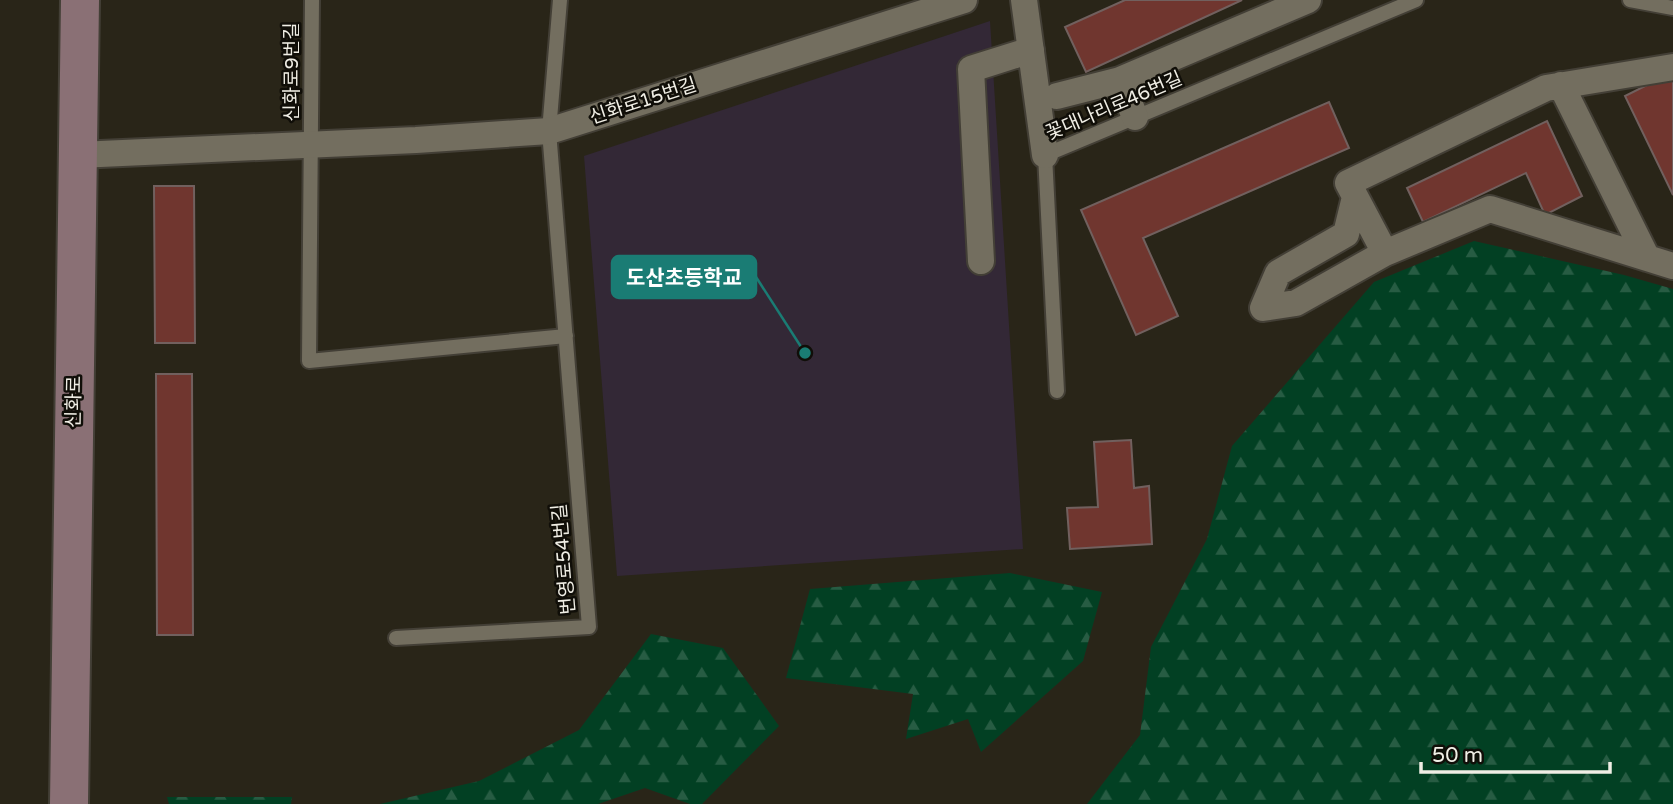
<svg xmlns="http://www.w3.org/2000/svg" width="1673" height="804" font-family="'Varela Round','Noto Sans KR',sans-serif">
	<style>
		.education { fill: #332836 }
		.forest { fill: url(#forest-firs) }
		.building { fill: #70362f; stroke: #71605e; stroke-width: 2 }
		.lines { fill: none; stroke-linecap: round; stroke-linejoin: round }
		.service-casing { stroke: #433f36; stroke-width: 18 }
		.minor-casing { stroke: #433f36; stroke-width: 30 }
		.secondary-casing { stroke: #433f36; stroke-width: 42 }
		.service { stroke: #736e5f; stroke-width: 14 }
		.minor { stroke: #736e5f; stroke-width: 26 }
		.secondary { stroke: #8a7075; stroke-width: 38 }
		.labels { text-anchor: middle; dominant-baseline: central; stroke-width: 5; stroke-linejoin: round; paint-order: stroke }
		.street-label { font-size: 19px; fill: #f0eee5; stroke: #100e08 }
		.leader { fill: none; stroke: #1a7c74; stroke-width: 2.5 }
		.callout-dot { fill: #1a7c74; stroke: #100e08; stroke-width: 2.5 }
		.callout { fill: #1a7c74; stroke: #1a7c74; stroke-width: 2.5 }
		.callout-label { font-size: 21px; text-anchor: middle; font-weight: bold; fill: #fff }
	</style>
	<defs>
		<pattern id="forest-firs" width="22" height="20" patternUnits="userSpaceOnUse" patternTransform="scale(1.75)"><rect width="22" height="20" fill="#024023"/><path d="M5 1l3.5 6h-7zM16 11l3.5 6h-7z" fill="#275c43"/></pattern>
	</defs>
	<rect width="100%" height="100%" fill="#292518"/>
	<path class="education" d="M990,21L1023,549L617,576L584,156Z"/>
	<path class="forest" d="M1474,241L1624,275L1673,289V804H1087L1140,735L1151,647L1207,539L1232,446L1374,282Z
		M1010,573L1102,592L1083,661L981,752L968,719L906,739L913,694L786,678L810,589Z
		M651,634L723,648L779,726L702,804H690L645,788L598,804H380L479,781L579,730Z
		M167,797H292L291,804H169Z"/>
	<path class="building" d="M1125,0H1242L1086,72L1065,27Z
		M1669,74L1673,82V195L1625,96Z
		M1329,102L1349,148L1143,238L1178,316L1136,335L1081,210Z
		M1547,121L1582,196L1545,215L1526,173L1423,222L1407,188Z
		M154,186H194L195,343H155Z
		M156,374H192L193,635H157Z
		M1131,440L1134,488L1149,486L1152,544L1070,549L1067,508L1098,507L1094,442Z"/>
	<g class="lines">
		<defs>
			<path id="service" d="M312,0L309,361L566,336
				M1630,0L1673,8
				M1057,391L1045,155L1416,0
				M396,638L589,627L549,131L560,0"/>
			<path id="minor" d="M1024,0L1045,155
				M1673,67L1546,88L1348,183L1385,253L1490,209L1673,266
				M1561,85L1647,258
				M1057,96L1120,80
				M1135,117L1120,80L1308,0
				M78,155L416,140L549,131L964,0
				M1355,197L1346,234L1278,273L1263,308L1296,303L1385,253
				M981,261L971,69L1031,50"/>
			<path id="secondary" d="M69,804L80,0"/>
		</defs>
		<use href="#service" class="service-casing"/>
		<use href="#minor" class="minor-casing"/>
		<use href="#secondary" class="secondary-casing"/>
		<use href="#service" class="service"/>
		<use href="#minor" class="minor"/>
		<use href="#secondary" class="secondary"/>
	</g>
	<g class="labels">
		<g class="street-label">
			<text transform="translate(292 72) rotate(-90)">신화로9번길</text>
			<text transform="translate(643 101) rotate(-18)">신화로15번길</text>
			<text transform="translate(1114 106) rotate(-23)">꽃대나리로46번길</text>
			<text transform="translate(74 402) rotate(-89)">신화로</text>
			<text transform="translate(564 559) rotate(-95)">번영로54번길</text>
		</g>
	</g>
	<path class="leader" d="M805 353L756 277"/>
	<circle class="callout-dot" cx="805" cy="353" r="7"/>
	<rect class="callout" x="612" y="256" width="144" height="42" rx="7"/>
	<g class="callout-label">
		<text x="684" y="285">도산초등학교</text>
	</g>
	<path d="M1421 762v10h189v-10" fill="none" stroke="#f0eee5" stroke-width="3.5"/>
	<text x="1432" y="762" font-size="21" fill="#f0eee5" stroke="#100e08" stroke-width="5" paint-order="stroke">50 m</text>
</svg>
